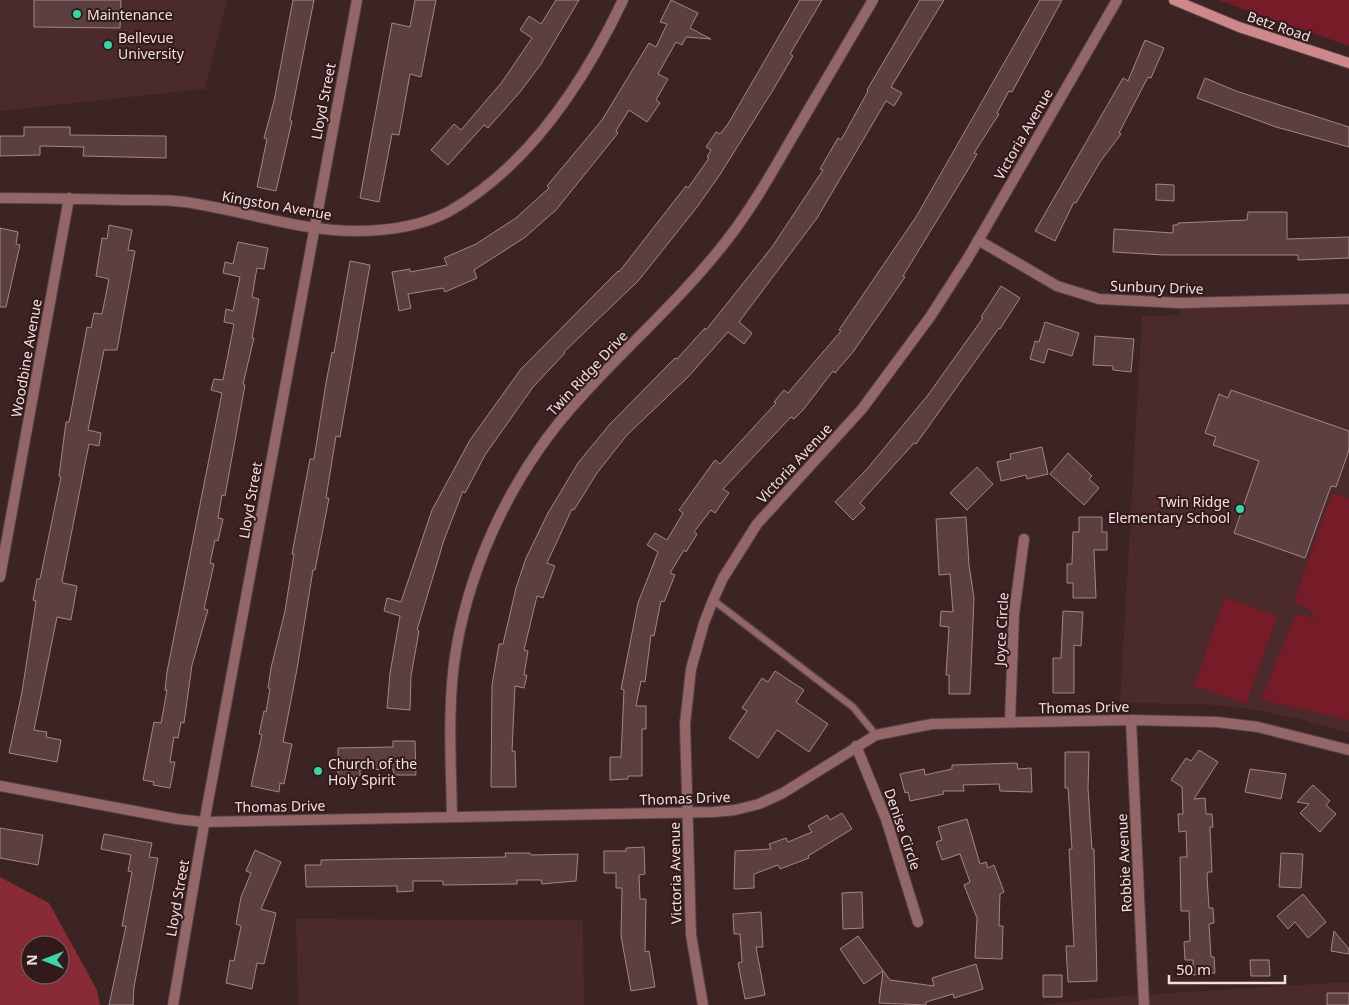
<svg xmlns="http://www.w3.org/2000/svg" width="1349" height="1005" font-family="'Noto Sans',sans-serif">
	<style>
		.built { fill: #4a2a2b }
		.green { fill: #761b28 }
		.forest { fill: #892b36; fill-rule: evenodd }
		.building { fill: #5c4041; stroke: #a48586 }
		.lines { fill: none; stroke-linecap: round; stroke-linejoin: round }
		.lane-casing { stroke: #594142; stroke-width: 9 }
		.street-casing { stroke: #594142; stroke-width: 12 }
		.secondary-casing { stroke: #594142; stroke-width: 12 }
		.lane { stroke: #936768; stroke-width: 6 }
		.street { stroke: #936768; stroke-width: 10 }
		.secondary { stroke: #ce888a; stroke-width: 10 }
		.poi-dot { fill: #3ad4a5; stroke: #321a1b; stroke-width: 2 }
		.labels { text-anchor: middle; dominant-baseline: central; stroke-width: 4; stroke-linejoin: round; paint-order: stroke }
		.poi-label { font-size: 14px; fill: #f2e0e0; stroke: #321a1b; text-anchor: start }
		.street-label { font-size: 14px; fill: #f2e0e0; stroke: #321a1b }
	</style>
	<rect width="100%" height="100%" fill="#3c2324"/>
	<path class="built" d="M0,0H227L205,89L0,111Z
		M1349,299V733L1296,718L1249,709L1205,704L1120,703L1142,316L1179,315L1180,303Z
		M296,919L583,920L584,1005H298Z
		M1349,982V1005H1040L1121,996Z"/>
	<path class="green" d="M1218,0H1349V46Z
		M1332,493L1349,499V720L1261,700L1294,617L1304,614L1318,622L1308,609L1294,602Z
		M1225,597L1277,616L1246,704L1194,686Z"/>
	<path class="forest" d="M0,877L49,903L97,990L100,1005H0ZM30,945H60V975H30Z"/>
	<path class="building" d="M34,0H121L120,28L34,27Z
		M293,0H314L290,120L292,121L276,191L257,187L267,139L264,138L274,101Z
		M415,0H436L421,77L410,74L399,135L392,134L379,202L360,198L392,23L410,27Z
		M556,0H579L541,64L520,92L488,128L484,125L448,165L431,150L454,124L461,130L502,82L532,38L520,30L529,16L541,24Z
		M671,0L698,13L690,28L711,39L686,37L682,45L676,42L658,74L668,79L656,100L660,103L647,122L629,110L616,131L618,133L556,210L524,238L474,270L477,278L445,292L443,288L408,294L411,308L399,311L392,272L410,269V272L447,265L444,258L476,244L516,218L549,188L547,186L602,120L649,43L656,47L667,24L660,22Z
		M800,0H822L790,54L793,56L773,90L719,176L697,207L639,280L564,352L565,353L533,387L485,455L465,493L463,491L444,540L417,630L419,631L411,676L410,710L387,708L390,673L400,616L384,611L387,598L401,602L432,510L470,440L521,369L618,271L619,272L686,186L688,188L709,158L707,157L711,150L706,147L716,132L720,134L728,124Z
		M920,0H944L891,87L902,93L894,106L886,101L817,218L739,322L752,333L744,344L728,332L688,377L627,435L597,473L574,510L572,509L547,563L555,566L543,598L537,596L524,650L528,651L524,675H527L524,688L515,686L512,751H515L516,787H491L492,685L499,644H503L516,588L526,558L548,513L578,463L610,424L675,358L677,359L705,328L706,330L772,247L823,170L820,169L838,138L841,140L868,91L867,90Z
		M1040,0H1062L1012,92L1009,91L997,113L999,114L974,153L977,154L966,173L903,276L905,277L853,352L835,373L833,371L803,410L794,419L791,417L723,489L729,493L715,513L711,510L694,532L697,534L686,552L684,550L670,573L675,575L664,602L661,601L654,636L651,635L645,682L641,681L636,706H646V729H642V776H628V779L610,780V757H621L624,690L621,689L638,603L658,552L647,545L655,533L667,540L683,513L679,510L715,460L720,464L776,403L774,402L784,390L788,393L841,331L839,330L916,217Z
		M1145,40L1164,48L1151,78L1148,77L1119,133L1121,134L1100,162L1076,203L1074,202L1055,241L1035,231L1123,78L1128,81Z
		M1205,78L1236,91L1349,127V147L1276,127L1197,98Z
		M24,127H70V135L166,136V158L83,156L84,147L40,146V155L0,156V136H24Z
		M1156,184L1174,185V201L1156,200Z
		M1248,212H1287V239L1349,237V258L1298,260V255H1164L1113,252L1114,229L1173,233V225H1178V223L1247,220Z
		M109,225L132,230L128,250L135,251L117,350H104L88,430L101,433L99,446L89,444L62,581L63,583L77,586L71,620L57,617L34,730L47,732L46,737L61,740L57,762L9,753L22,692L36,601L33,600L37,579H40L61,477L59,476L66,422H69L87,327L91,328L94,313L102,314L109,279L96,276L102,238L107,239Z
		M0,228L18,232L16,244L20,245L6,307H0Z
		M238,242L268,248L264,269L257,268L252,297L259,299L252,338H254L243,384L245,385L225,496L222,495L218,518L223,519L218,541L215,540L210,563L214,564L204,609L208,610L192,665L184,723L181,722L178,738L174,737L170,762H175L170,788L153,785L154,782L143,780L154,722L161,723L167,690H165L167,672L222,393L211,390L214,379L223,380L234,324L224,322L226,309L233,311L240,277L223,273L225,262L233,264Z
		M350,261L370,265L340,437L336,436L326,498H329L315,570H313L297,669L283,742L292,744L284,784L280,783L279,792L251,786L262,735L259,734L264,711L266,712L270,689L268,688L271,668L285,611L294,554H292L310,459H314L326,383L332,352L334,353Z
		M1001,286L1020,298L1000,329L999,328L916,444L914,443L860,503L865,508L853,520L835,502L867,469L928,395L983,318L981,317Z
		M1045,322L1079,333L1072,356L1048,349L1044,363L1030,359L1035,341L1039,342Z
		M1095,336L1134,339L1131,372L1113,370V366L1093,365Z
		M1231,390L1349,431V450L1336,487L1331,486L1305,558L1234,533L1259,461L1213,445L1216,437L1205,433L1219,394L1228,398Z
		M1042,447L1048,474L1027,479L1026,475L1001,481L997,462L1011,459L1010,454Z
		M1068,453L1092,476L1089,479L1099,488L1084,505L1050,474Z
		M977,467L993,484L967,510L950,493Z
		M966,517L969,565L974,598L970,694H949V675H946L949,627L940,626L941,611L953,612L950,574L939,575L936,519Z
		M1079,517H1102V532H1107V550H1094L1096,598H1073V583H1067V564H1072L1073,532H1079Z
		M1063,611L1083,612L1081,646L1074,645V693H1053V658H1061Z
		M775,671L804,690L796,702L828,724L809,752L777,730L758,758L729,738L747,711L742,708L762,678L768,682Z
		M393,741H415L416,775H394L393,769L360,770V776L338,777V748L393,747Z
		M1199,750L1218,762L1194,799L1205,798L1206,814H1212L1213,827H1210L1212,872H1208L1207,876L1209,908H1213L1214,923L1209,924L1211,957H1214L1215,973L1193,975V960H1185L1184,942L1190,941L1189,911H1181L1180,857H1187L1186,831L1179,832L1178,814H1183L1182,787L1171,780L1186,758L1191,761Z
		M1065,752H1089L1088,788L1092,849H1094L1097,981L1068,982L1066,946H1074L1069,849H1072L1068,788H1065Z
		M1017,763L1018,769L1031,768L1032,792L1000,791L999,784L963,785L964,791H943L944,794L910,801L908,792L905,793L900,774L924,769L925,775L952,769V765Z
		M1250,769L1286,774L1281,799L1245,792Z
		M1313,785L1330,801L1326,805L1336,814L1320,832L1300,813L1309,804L1297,802Z
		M842,813L852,829L808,856L809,858L780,869L778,865L754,874V888L734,889L735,851L771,849L769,844L786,838L788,842L812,832L808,826L827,815L830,820Z
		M967,819L980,864L986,862L988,868L994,865L1004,892L1000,894L999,926H1003L1002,959L975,958L977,918L964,885L970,882L960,854L942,860L936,842L942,840L938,827Z
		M0,828L43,835L38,865L0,858Z
		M104,834L152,843L149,857L158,858L134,987L133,1005H109L126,926H122L132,872L128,871L131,855L101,849Z
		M644,847L645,874L639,875L640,899H646L645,952L649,951L655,987L631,991L621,936L622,888H616V873H604V851H626V848Z
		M255,850L281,862L261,909L276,913L264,964L257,963L252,989L226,983L230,960L234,961L241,926L236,924L241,897L251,873L246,871Z
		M505,853H530L531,855L578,854L576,881L542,884L541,880H517V884L443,885V881H413V891L397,892V886L306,887L305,865H321V860L506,857Z
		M1281,853L1303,854L1301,888L1279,887Z
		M862,892L863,928L843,929L842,893Z
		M1303,894L1326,922L1308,938L1295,922L1288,929L1277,916Z
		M761,912L763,947H756L765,995L745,999L738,963L742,962L740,934H734L733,914Z
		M1334,931L1349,949V954L1331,951Z
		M858,936L890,980L934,986L932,978L976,964L983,989L954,998L953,994L926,1002V1005L879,1003L883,971L864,984L840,949Z
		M1250,960H1269L1270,976H1251Z
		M1043,975H1062V997H1043Z
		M1327,993H1349V1005H1327Z"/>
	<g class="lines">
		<defs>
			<path id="lane" d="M713,600L853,707L876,735"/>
			<path id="street" d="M0,198C43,198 86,199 128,200C147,200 167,199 185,202C242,210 298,231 356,231C386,231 421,226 448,212C529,167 584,82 623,0
				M978,240L1057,286L1099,299L1180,303L1349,299
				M0,577L69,198
				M1131,720L1144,1005
				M1010,721L1014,614L1024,539
				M856,746L886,819L918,922
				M0,786L177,819L204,822L713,812L735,810L759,804L783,793L876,735L932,724L1131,720L1217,722L1258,727L1349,750
				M452,817C451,762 447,704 456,650C472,557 517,466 581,397C629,344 683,297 727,240C752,208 773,171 793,136C820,90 847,45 873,0
				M173,1005L207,807L357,0
				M703,1005L691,935L685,724L691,669L704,623L713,600L723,578L757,524L862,409L930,317L968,258L1117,0"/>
			<path id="secondary" d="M1174,0L1239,27L1349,63"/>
		</defs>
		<use href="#lane" class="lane-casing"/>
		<use href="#street" class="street-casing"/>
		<use href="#secondary" class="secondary-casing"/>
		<use href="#lane" class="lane"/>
		<use href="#street" class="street"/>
		<use href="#secondary" class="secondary"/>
	</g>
	<g class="poi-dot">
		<circle cx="77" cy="14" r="5"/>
		<circle cx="108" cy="45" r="5"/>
		<circle cx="1240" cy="509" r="5"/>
		<circle cx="318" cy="771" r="5"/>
	</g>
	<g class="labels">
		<g class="poi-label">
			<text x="87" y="14">Maintenance</text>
			<text x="118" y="37">Bellevue<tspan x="118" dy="16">University</tspan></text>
			<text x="1230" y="501" text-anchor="end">Twin Ridge<tspan x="1230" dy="16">Elementary School</tspan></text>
			<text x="328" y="763">Church of the<tspan x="328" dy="16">Holy Spirit</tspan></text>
		</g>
		<g class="street-label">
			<text transform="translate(1279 26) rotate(19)">Betz Road</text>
			<text transform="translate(323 101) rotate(-79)">Lloyd Street</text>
			<text transform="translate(1023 134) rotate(-60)">Victoria Avenue</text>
			<text transform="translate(277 205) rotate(10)">Kingston Avenue</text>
			<text transform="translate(1157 287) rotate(2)">Sunbury Drive</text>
			<text transform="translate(26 358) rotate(-80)">Woodbine Avenue</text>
			<text transform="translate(587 373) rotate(-47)">Twin Ridge Drive</text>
			<text transform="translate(794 463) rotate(-47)">Victoria Avenue</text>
			<text transform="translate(250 500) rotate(-80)">Lloyd Street</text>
			<text transform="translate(1001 629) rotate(-87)">Joyce Circle</text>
			<text transform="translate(1084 707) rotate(-1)">Thomas Drive</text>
			<text transform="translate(685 798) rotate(-2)">Thomas Drive</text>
			<text transform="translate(280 806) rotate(-1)">Thomas Drive</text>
			<text transform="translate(903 829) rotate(71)">Denise Circle</text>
			<text transform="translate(1124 863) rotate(-93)">Robbie Avenue</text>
			<text transform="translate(675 873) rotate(-91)">Victoria Avenue</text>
			<text transform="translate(177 898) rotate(-80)">Lloyd Street</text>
		</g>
	</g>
	<g transform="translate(45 960) rotate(270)"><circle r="24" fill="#321a1b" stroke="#7f696a"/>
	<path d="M0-4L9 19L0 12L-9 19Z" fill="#3ad4a5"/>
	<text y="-8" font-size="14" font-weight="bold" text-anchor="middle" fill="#f2e0e0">N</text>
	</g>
	<path d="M1169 975v8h116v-8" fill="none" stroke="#f2e0e0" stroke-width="2.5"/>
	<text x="1176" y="975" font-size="15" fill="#f2e0e0" stroke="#321a1b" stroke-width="4" paint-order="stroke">50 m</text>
</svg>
